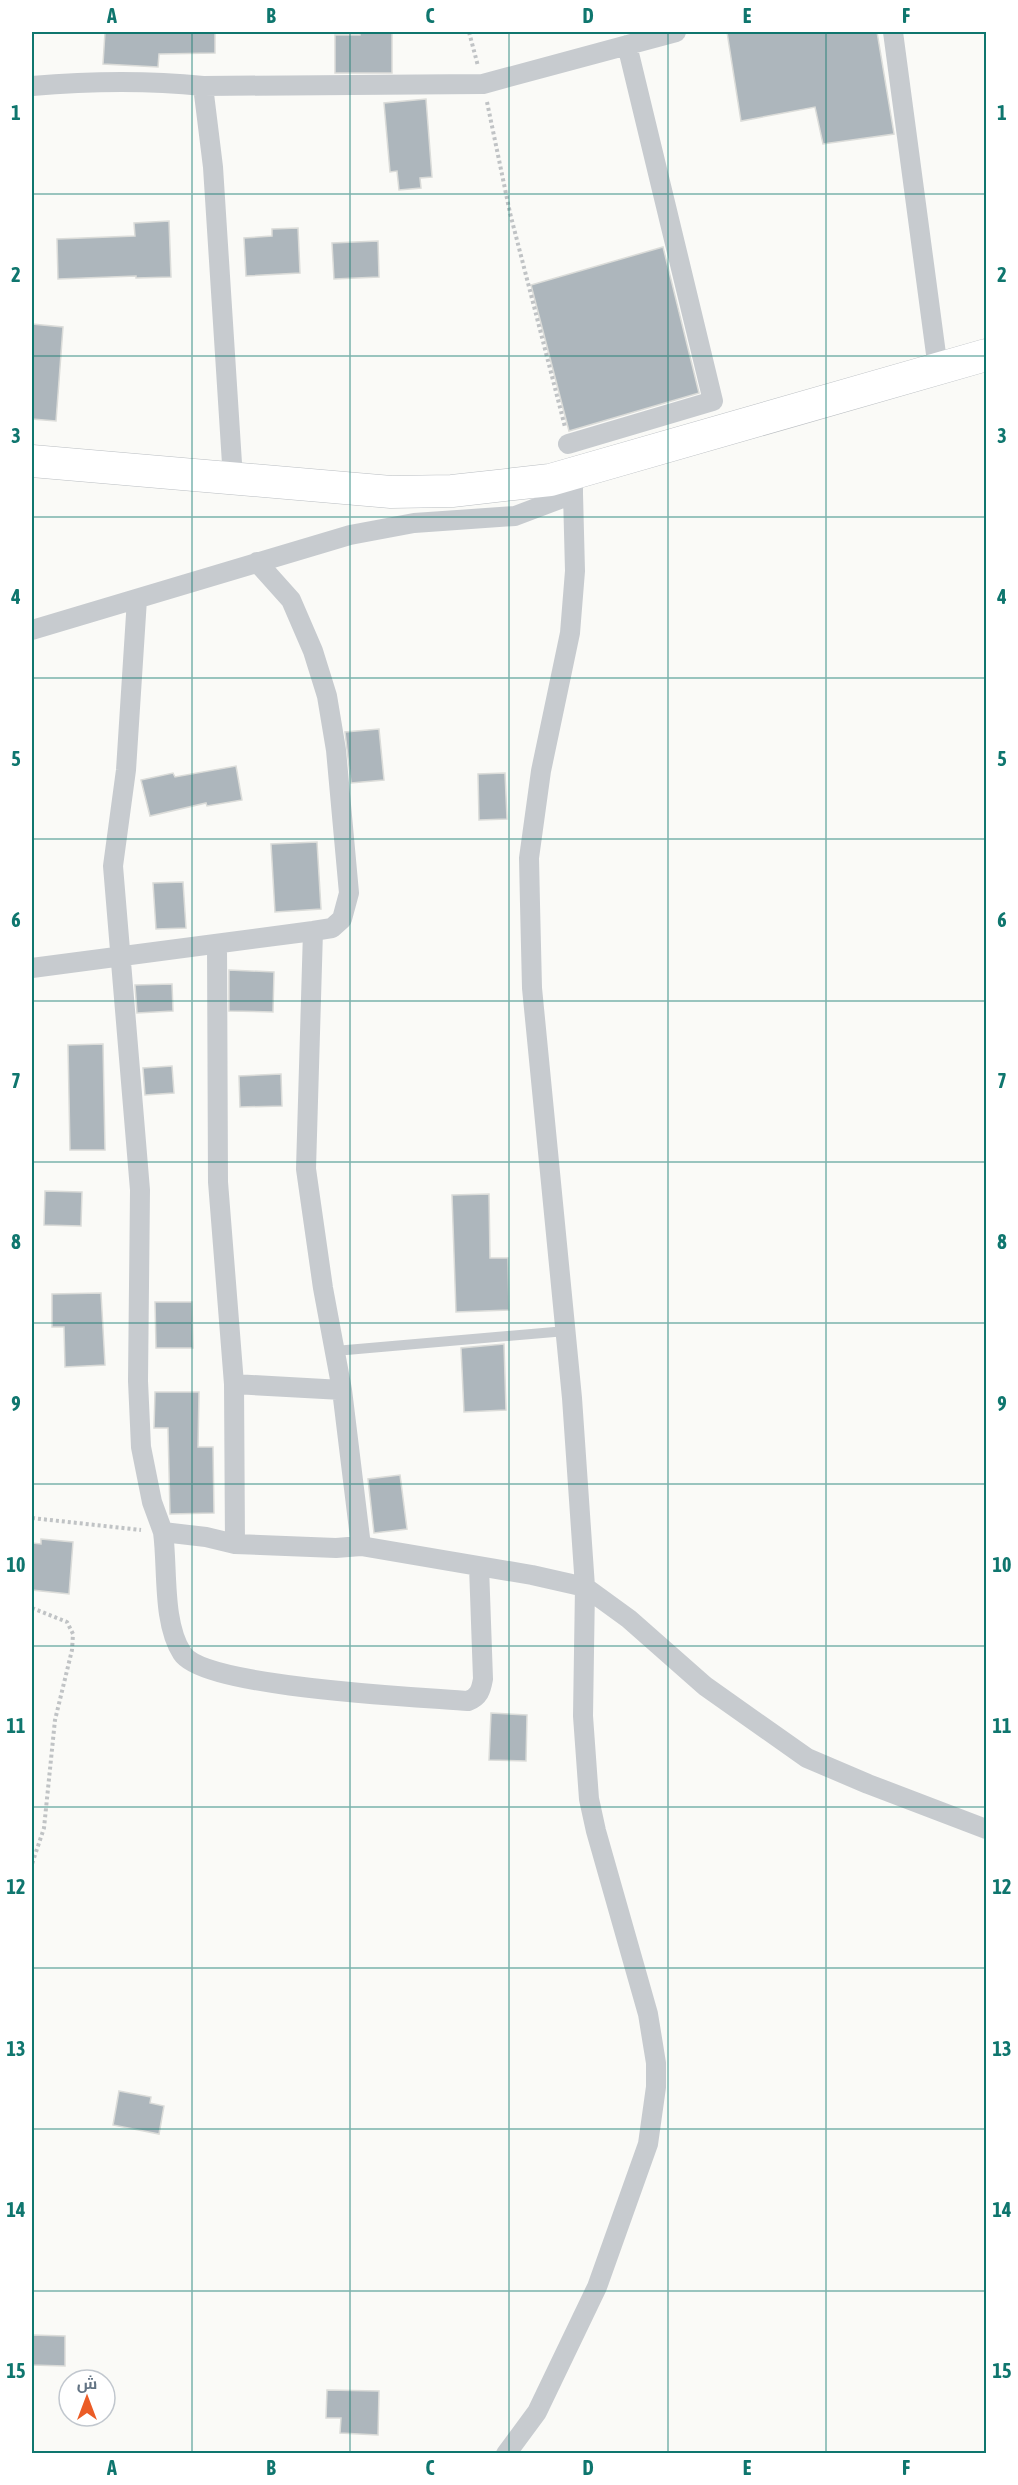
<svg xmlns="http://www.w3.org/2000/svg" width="1018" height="2485" font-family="'Asap Condensed',Cairo,sans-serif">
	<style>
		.building { fill: #adb6bc; stroke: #dbdcd9; stroke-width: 1.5 }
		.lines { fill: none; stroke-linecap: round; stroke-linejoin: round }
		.primary-casing { stroke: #babec2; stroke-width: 33 }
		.path { stroke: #c0c3c5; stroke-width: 4; stroke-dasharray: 3 3; stroke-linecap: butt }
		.service { stroke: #c7cbcf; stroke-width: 10 }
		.minor { stroke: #c7cbcf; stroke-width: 20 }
		.primary { stroke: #fff; stroke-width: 32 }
		.grid { fill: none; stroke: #0f766e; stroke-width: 1.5; stroke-opacity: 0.55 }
		.neatline { fill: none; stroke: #0f766e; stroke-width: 2 }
		.grid-label { font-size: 20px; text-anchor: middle; font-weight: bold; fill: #0f766e }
	</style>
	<rect width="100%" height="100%" fill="#fafaf7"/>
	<path class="building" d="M105,32H215V53L159,54L158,67L103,64Z
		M360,32H392V73H335V35H360Z
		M727,32H877L894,134L823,144L815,107L741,121Z
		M426,99L432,177L420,178L421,188L399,190L397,171L390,172L384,103Z
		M169,221L171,277L136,278V276L58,279L57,239L135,236L134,223Z
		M298,228L300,273L246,276L244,238L272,236V229Z
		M378,241L379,277L334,279L332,243Z
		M663,247L699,393L569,431L531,285Z
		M32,324L63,327L56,421L32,419Z
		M379,729L384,780L351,783L345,732Z
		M236,766L242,800L207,806L206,803L150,816L141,780L173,773L175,777Z
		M505,773L507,819L479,820L478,774Z
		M317,842L321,909L275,912L271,844Z
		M183,882L186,928L156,929L153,883Z
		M229,970L274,972L273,1012L229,1011Z
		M172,984L173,1011L137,1013L135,985Z
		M103,1044L105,1150H70L68,1045Z
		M172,1066L174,1093L145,1095L143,1068Z
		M281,1074L282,1106L240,1107L239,1076Z
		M45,1191L82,1192L81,1226L44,1225Z
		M489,1194L490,1258H508L509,1310L456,1312L452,1195Z
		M101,1293L105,1365L65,1367L64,1327H52V1294Z
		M155,1302H192L193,1348H156Z
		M504,1344L506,1410L464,1412L461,1348Z
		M155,1392H199L198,1447H213L214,1513L170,1514L168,1428H154Z
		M400,1475L407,1529L374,1533L368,1479Z
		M41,1539L73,1542L69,1594L32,1590V1543L41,1544Z
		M491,1713L527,1715L526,1761L489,1760Z
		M119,2091L151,2097L150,2103L164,2106L159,2134L113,2125Z
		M32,2335L65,2336V2366L32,2365Z
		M327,2390L379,2391L378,2435L340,2433L341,2418H326Z"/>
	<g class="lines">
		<defs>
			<path id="primary" d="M32,461L391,492L452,491L550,480L986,355"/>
		</defs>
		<use href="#primary" class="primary-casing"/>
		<path class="path" d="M469,32L478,66
			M487,102L510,213L565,427
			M32,1518L141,1530
			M32,1608L67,1622L73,1634L72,1650L55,1720L44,1828L32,1864"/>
		<path class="service" d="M335,1351L566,1331"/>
		<path class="minor" d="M893,32L938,369
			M32,86C90,81 145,80 203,86
			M568,444L713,401L627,45
			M233,479L213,167L203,86L483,84L676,32
			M137,599L126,770L113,866L140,1190L138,1381L141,1447L152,1502L163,1532L206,1537L235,1544L336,1548L361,1546L532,1575L585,1587L572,1398L532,988L530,904L529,858L541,771L570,633L575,571L573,494
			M32,630L350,535L414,523L515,516L573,494V482
			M313,931L306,1169L323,1288L342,1390L361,1546
			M217,944L218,1182L234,1384L235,1544
			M32,968L313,931L332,928L342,919L349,893L336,750L327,696L313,651L291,600L257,562
			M234,1384L342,1390
			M163,1532C168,1568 162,1622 182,1653C204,1688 420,1697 468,1701C479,1697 481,1690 483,1679L479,1566
			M585,1587L629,1619L705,1686L807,1758L868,1784L986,1829
			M506,2454L537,2412L597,2287L648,2144L656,2087V2063L648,2014L596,1831L589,1799L583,1716L585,1587"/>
		<use href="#primary" class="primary"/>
	</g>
	<path class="grid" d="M192,32V2454M350,32V2454M509,32V2454M668,32V2454M826,32V2454M32,194H986M32,356H986M32,517H986M32,678H986M32,839H986M32,1001H986M32,1162H986M32,1323H986M32,1484H986M32,1646H986M32,1807H986M32,1968H986M32,2129H986M32,2291H986"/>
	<rect width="1018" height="2485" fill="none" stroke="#ffffff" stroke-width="66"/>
	<g transform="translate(87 2398)"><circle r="28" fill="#ffffff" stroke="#c1c7ce" stroke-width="1.5"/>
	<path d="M0-4.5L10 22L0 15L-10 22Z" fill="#eb5c26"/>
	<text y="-9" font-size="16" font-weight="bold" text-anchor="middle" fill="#637484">ش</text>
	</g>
	<rect x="33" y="33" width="952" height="2419" class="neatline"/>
	<g class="grid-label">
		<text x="112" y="23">A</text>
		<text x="271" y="23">B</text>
		<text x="430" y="23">C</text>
		<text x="588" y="23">D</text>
		<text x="747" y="23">E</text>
		<text x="906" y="23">F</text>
		<text x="16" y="120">1</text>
		<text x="1002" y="120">1</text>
		<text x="16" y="282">2</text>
		<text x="1002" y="282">2</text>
		<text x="16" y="443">3</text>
		<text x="1002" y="443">3</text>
		<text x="16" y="604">4</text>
		<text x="1002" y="604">4</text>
		<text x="16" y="766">5</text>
		<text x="1002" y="766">5</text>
		<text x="16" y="927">6</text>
		<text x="1002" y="927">6</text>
		<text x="16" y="1088">7</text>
		<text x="1002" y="1088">7</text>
		<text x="16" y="1249">8</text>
		<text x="1002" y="1249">8</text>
		<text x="16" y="1411">9</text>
		<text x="1002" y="1411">9</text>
		<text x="16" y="1572">10</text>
		<text x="1002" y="1572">10</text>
		<text x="16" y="1733">11</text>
		<text x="1002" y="1733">11</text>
		<text x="16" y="1894">12</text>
		<text x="1002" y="1894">12</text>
		<text x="16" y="2056">13</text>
		<text x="1002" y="2056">13</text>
		<text x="16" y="2217">14</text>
		<text x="1002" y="2217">14</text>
		<text x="16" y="2378">15</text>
		<text x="1002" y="2378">15</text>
		<text x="112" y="2475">A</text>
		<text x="271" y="2475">B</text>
		<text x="430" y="2475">C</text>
		<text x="588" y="2475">D</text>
		<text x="747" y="2475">E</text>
		<text x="906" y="2475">F</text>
	</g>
</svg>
